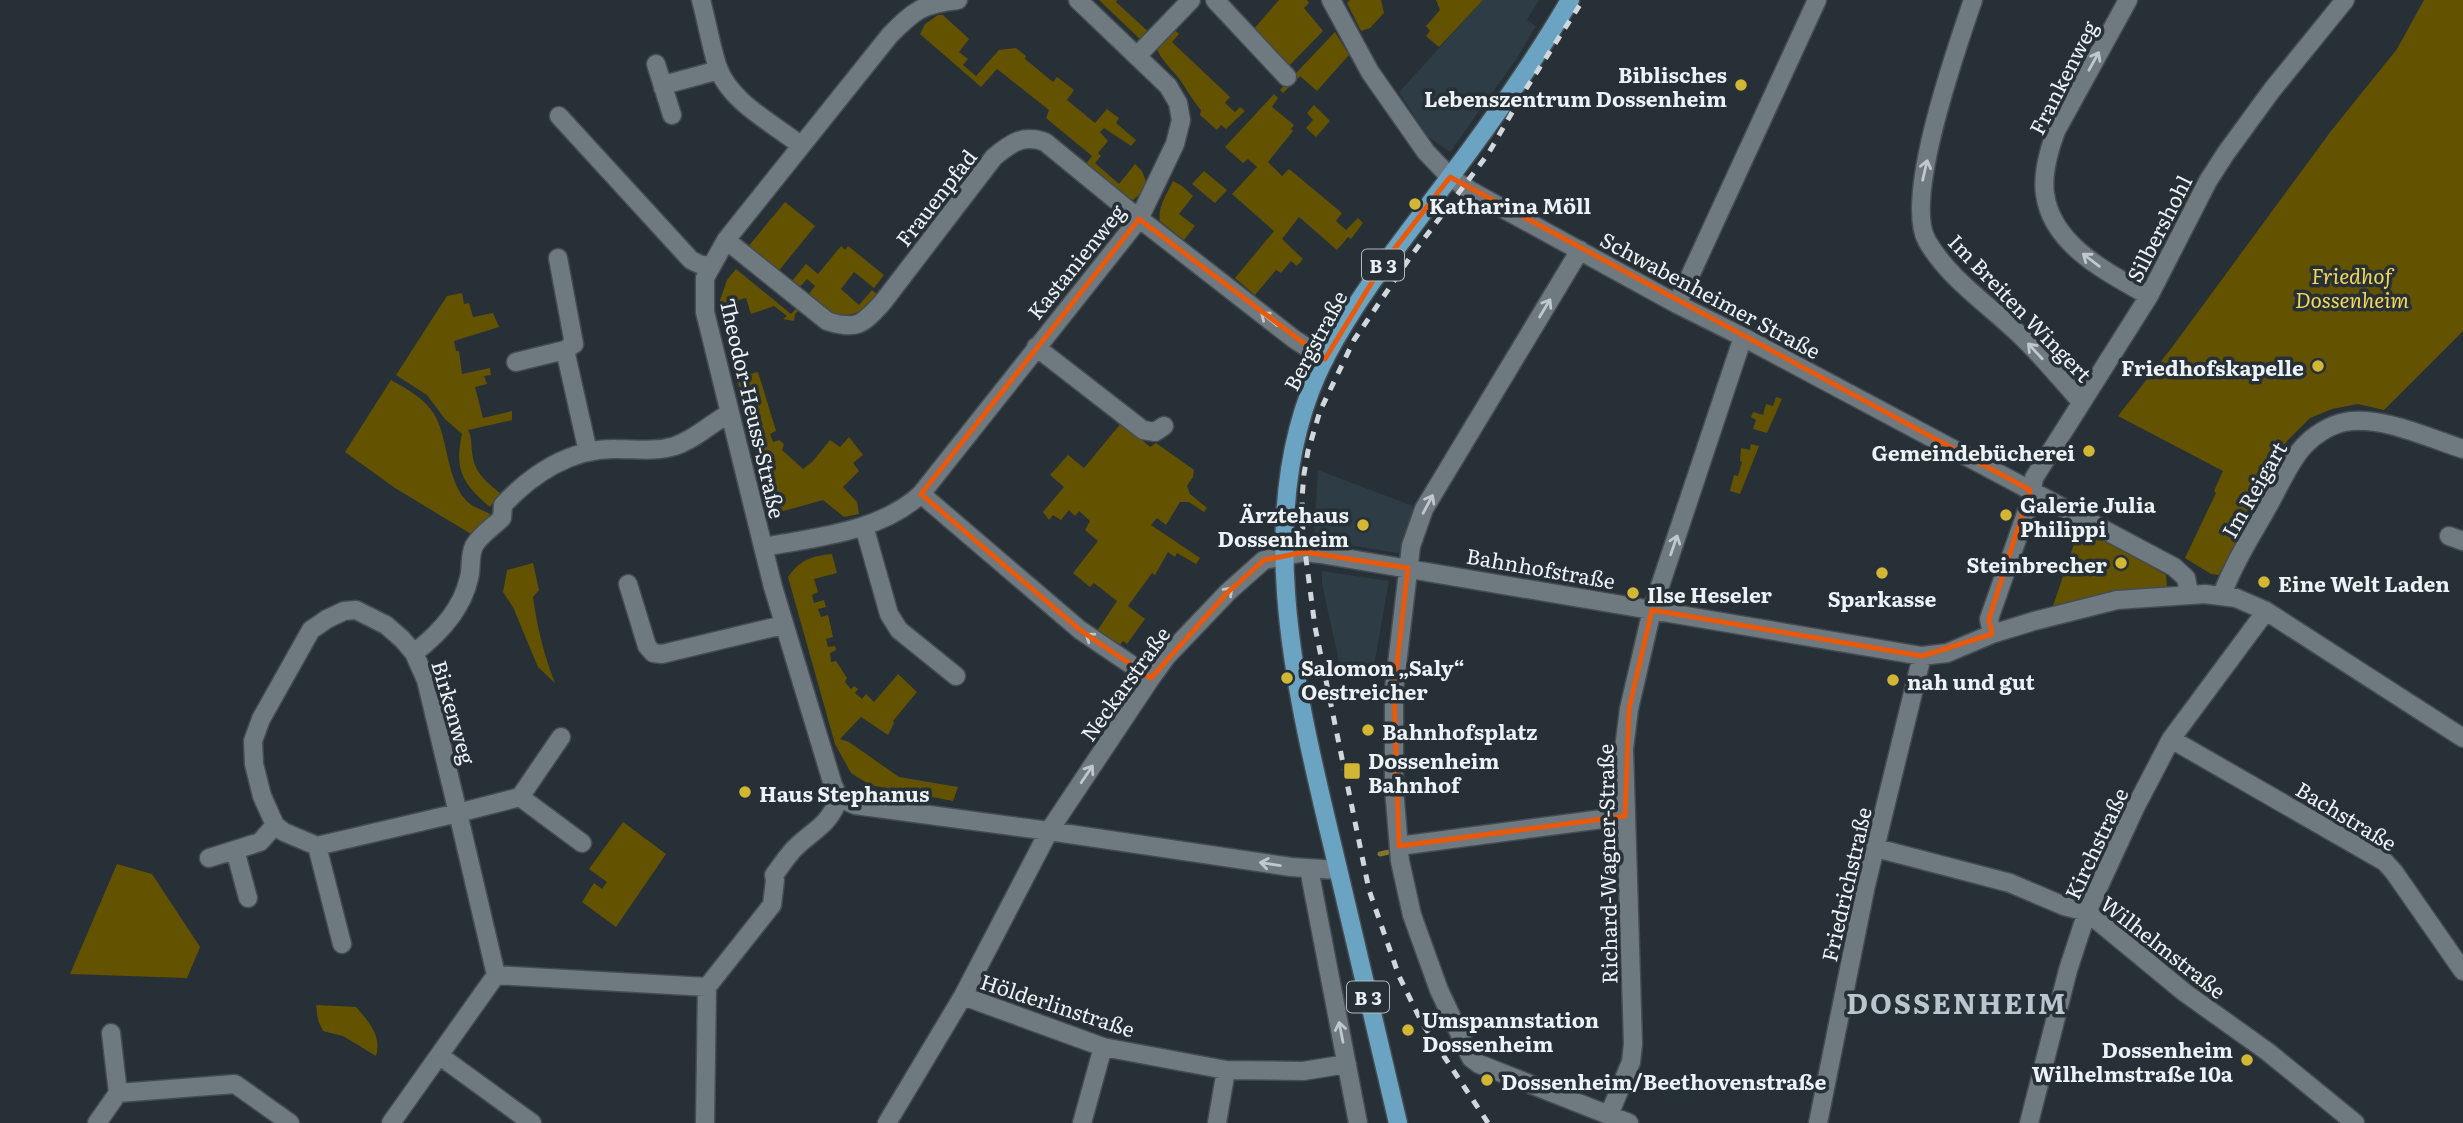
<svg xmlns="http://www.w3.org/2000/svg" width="2463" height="1123" font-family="Literata,serif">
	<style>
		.built { fill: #2d3c45 }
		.green { fill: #635300 }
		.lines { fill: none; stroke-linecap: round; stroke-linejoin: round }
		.stream { stroke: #84742c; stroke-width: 5 }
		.minor-casing { stroke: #454c51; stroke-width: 21 }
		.major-casing { stroke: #454c51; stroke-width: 21 }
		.minor { stroke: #6f7980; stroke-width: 18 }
		.major { stroke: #6ba4c3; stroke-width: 18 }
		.rail { stroke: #d1d7db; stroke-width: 5; stroke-dasharray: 9 9; stroke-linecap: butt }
		.oneway { stroke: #c0c8cc }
		.marked { fill: none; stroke: #e8590c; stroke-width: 5; stroke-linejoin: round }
		.poi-dot { fill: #d2b735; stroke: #273036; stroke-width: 2.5 }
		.labels { text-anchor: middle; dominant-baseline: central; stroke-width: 7; stroke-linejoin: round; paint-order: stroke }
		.shield { fill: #273036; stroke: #b1b8bc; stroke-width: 2 }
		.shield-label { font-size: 19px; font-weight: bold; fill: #ecf2f5 }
		.poi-label { font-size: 21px; font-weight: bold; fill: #ecf2f5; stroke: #273036; text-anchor: start }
		.street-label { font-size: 21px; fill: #ecf2f5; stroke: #273036 }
		.park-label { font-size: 21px; font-style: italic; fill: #f4d759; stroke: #273036 }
		.district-label { font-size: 28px; font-weight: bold; letter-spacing: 2px; fill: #bac6cd; stroke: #273036 }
	</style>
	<rect width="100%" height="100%" fill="#273036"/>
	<path class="built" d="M1483,0H1539L1527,20L1536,26L1517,58L1450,152L1427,136L1399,92Z
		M1318,470L1418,508L1403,554L1325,541L1314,535Z
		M1322,571L1389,581L1372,677L1341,671L1322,584Z"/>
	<path class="green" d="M1099,0H1117L1116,2L1152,35L1143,42Z
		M1279,0H1307L1309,3L1304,8L1323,31L1288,67L1252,31Z
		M1350,0H1381L1384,13L1370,28L1361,31L1347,3Z
		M1436,0H1483L1439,47L1426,36L1430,31L1426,26L1440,10Z
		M2424,0H2463V331L2384,410L2358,404L2332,409L2310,418L2287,441L2219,575L2211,574L2185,558L2216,493L2214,491L2223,471L2118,416L2173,346L2331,131L2397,49Z
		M938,15H943L969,39L959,52L968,59L963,65L976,76L999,50L1016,48L1026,56L1025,59L1053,82L1057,77L1074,90L1067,100L1095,123L1107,109L1119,118L1116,123L1136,140L1131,146L1104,128L1100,132L1108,141L1098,153L1101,156L1095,163L1119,184L1135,164L1142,171L1146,181L1139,195L1133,200L1121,196L1085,165L1092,156L1046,118L1049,110L997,69L981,87L920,34L925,24Z
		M1174,29L1179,34L1172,42L1230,97L1225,103L1235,112L1240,107L1245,111L1226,129L1221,125L1217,130L1200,115L1201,110C1191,99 1186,87 1177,76C1169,67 1162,60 1156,48Z
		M1335,32L1349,55L1317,91L1300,76L1283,93L1280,90Z
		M1274,94L1278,98L1272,107L1294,125L1291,129L1293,131L1268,162L1282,176L1289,169L1342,213L1336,221L1346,230L1358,218L1363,223L1351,239L1348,237L1337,250L1299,217L1282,239L1303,259L1297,266L1291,261L1281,273L1276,270L1255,295L1235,278L1274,231L1232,194L1257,167L1248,159L1243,163L1225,147Z
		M1314,105L1330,121L1316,137L1306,128L1313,120L1307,113Z
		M1204,171L1227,190L1215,203L1192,184Z
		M1173,181L1182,186L1193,196L1179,214L1195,226L1184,240L1160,221C1157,208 1167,194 1173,181Z
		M785,202L815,226L777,273L747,248Z
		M841,246L845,250L848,246L884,275L874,288L854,272L841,289L859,305L872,290L879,296C852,323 835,320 808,295L815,286L807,279L799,288L792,281L806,264L818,274Z
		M736,269L791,314L800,304L801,308L795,314L794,321L783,319L787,316L774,306L751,314L746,298L734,301L735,307L728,308L745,375L758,372L776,431L770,434L773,442L779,440L784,444L782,450L803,469L813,461L830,440L840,447L849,437L863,455L853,463L859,471L843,487L857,502L859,514L844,517L823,500L780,512L768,499L718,306L727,280Z
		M462,293L464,304L469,303L473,317L493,313L499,327L454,341L456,351H459L462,374L490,368L491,375L484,376L487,384L475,387L483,418L512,411V420L468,430C472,437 471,444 472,452C474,472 485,481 500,493L490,507C463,484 454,470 462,434L445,419L427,395L396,375L447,296Z
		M391,380C407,389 424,398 434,414C449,438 446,485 470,504C476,508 484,511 490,514L476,537L395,488L345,452Z
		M1776,397L1782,399L1767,433L1753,429L1756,420L1751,417L1753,412L1763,415L1766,404L1773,406Z
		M1122,422L1150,447L1156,443L1194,470L1193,477L1187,486L1190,494L1207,508L1204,512L1189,502H1180L1166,525L1157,518L1151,525L1200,558L1196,564L1177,553L1175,557L1168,552L1155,575L1152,573L1128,606L1145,619L1127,644L1123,641L1119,646L1097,631L1117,601L1094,583L1090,587L1073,573L1098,541L1085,530L1090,521L1079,511L1075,516L1069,510L1061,520L1053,515L1049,520L1043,512L1064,487L1050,475L1068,455L1084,468Z
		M1751,444L1759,446L1740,494L1730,491L1734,475L1738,476L1742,462L1740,461L1741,448L1750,450Z
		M2080,526L2166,575L2167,587L2107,593L2053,606Z
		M832,554L837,573L814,579L818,592L812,595L814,603L824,600L826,607L818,609L821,617L828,615L833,637L826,639L828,647L835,646L836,650L830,653L831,662L836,661L847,678L845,682L851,689L854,686L858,689L855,693L862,699L866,694L874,702L898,674L917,692L893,721L894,723L888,735L861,717L840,739L849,742L899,777L958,787L953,801L870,785L851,773L835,744L788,577C800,560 811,556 832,554Z
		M533,563L539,590L533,597C537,626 544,656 555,683L538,667L513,607L503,592L507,570Z
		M623,822L666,854L616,927L582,902L594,883L602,889L607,882L589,869Z
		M117,864L152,874L200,947L187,978L70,974Z
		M316,1005L356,1007C369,1022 382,1036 376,1056L343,1036L323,1031L318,1020Z"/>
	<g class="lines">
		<path class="stream" d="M1380,854L1389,852"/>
		<defs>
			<path id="minor" d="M701,0C707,22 711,47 718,68C731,103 773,123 800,145
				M958,0C922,4 915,10 890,35L726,240L705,278V312L773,587L833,785L839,798L855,805L1049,831L1291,867L1338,870
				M1215,0L1287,77
				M1331,0L1370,72L1426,152L1450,177L1471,191L1677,304L1743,337L2174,567L2186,578L2189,594
				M1973,0C1957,47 1903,199 1927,241C1949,279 1989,305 2020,335C2042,356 2061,379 2081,402
				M2128,0L2056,131C2049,150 2042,173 2045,194C2052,246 2109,273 2149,296
				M1137,56L1191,0
				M656,64L672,115
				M663,88L671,83L719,70
				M559,116L691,260L699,264L710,266
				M726,240L827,321C857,331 863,324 883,302L994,157C1011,143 1023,134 1045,142L1122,205L1294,339L1325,359
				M1580,250L1424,509L1411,546L1394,690V788L1400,861L1412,915L1439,990L1471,1058L1479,1064L1629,1123
				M558,258L574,344L565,350L588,452
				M1677,304L1817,0
				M1036,347L1143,430L1155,432L1164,426
				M516,362L565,350
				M921,494L1080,630L1151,678
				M864,526L889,614L899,630L956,676
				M2449,536L2463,541
				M764,547C817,537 880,532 921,494L1139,219L1175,144L1181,120L1178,103L1168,86L1078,0
				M628,584L647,646L653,653L662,654L783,625
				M2222,595C2234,562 2254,532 2271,501C2281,483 2290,461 2304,446C2314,435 2330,425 2345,422C2380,415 2429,438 2463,449
				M1992,634L1989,619L2029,505L2034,478L2149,296L2208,181L2226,153L2272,90L2345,0
				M414,653C439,634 462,610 469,578C472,567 469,557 474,546C480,535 493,527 502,518L503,505C532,474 571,448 616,449C636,449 655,452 675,446C696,439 711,423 730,413
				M2171,739L2385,862L2394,872L2463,971
				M520,797L561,737
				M317,846L342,944
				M1399,846L1625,816
				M1876,848L2010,883L2064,906L2087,912L2184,992L2268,1052L2355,1123
				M235,850L248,898
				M209,858L260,842L275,825
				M1309,869L1358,1123
				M496,975L458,813L426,680L414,653L402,639L386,625L356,610L344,611L327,619L311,630L261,719L253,741L254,764L262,796L275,825L284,832L317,846L458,813L520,797L582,843
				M707,987L772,905L775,880L774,875C781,866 787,856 795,848C814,829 828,827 839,798
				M963,996L1103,1047L1226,1070L1303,1071L1347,1064
				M111,1033L118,1093
				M440,1056L532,1123
				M1609,1115L1631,1062L1633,1044L1624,749L1629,709L1652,610L1743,337
				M97,1123L118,1093L235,1084L290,1123
				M391,1123L496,975L707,987
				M705,1123L707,987
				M887,1123L963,996L1049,831L1151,678L1167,656L1228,592L1264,560L1305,552L1321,554L1922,656L1947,653L1992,634L2034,621L2117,600L2205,594L2236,598L2266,611L2463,738
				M1082,1123L1103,1047
				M1217,1123L1226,1070
				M1818,1123L1866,885L1922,656
				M2029,1123L2068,970L2087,912L2135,808L2171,739L2266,611"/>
			<path id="major" d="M1398,1123C1378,1040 1359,956 1339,873C1301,712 1245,514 1325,358C1359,293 1406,236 1450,177C1493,120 1534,62 1570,0"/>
		</defs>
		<use href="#minor" class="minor-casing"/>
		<use href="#major" class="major-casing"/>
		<use href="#minor" class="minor"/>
		<use href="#major" class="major"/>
		<path class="rail" d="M1488,1123L1422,1023L1399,976L1369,890L1315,627L1303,536L1302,498L1304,474L1308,451L1320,411L1354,340L1411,256L1488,154L1524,92L1583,0"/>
	</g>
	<defs><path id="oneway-shaft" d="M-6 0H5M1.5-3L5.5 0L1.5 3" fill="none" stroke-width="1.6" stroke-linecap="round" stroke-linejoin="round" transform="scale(1.75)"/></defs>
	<g class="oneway">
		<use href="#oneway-shaft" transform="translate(2094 61) rotate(-61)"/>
		<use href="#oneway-shaft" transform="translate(1925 170) rotate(-77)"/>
		<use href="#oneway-shaft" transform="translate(2091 260) rotate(-143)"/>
		<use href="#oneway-shaft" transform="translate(1545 308) rotate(-59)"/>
		<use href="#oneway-shaft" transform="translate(1269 319) rotate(-141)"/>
		<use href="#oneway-shaft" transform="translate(2035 351) rotate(-133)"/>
		<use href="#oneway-shaft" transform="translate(1428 504) rotate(-62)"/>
		<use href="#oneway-shaft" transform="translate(1674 545) rotate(-71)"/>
		<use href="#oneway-shaft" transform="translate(1225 595) rotate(-45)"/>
		<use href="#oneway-shaft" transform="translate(1094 640) rotate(-145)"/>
		<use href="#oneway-shaft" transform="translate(1087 774) rotate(-56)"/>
		<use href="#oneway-shaft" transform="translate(1270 864) rotate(-171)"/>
		<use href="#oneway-shaft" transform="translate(1341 1032) rotate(-101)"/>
	</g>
	<path class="marked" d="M1450,177L2030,490L1989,619L1992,634L1922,656L1652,610L1629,709L1625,816L1399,846L1394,690L1408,568L1305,552L1264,560L1228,592L1151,678L1080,630L921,494L1139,219L1325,359L1385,261Z"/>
	<g class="poi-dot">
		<circle cx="1741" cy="85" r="7"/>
		<circle cx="1415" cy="204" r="7"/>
		<circle cx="2318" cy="366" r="7"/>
		<circle cx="2089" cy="451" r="7"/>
		<circle cx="2006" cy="515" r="7"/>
		<circle cx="1363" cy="525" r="7"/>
		<circle cx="2121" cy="563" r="7"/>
		<circle cx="1882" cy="573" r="7"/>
		<circle cx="2264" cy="582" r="7"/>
		<circle cx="1633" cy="593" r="7"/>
		<circle cx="1287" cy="678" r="7"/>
		<circle cx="1893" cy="680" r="7"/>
		<circle cx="1368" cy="730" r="7"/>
		<rect x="1343" y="762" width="18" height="18" rx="3.5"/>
		<circle cx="745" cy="792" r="7"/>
		<circle cx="1408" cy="1030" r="7"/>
		<circle cx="2247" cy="1060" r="7"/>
		<circle cx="1487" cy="1080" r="7"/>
	</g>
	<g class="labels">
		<g class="shield">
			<rect x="1362" y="249.5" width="42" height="31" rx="5"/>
			<rect x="1347" y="981.5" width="42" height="31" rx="5"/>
		</g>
		<g class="shield-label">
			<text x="1383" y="265">B 3</text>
			<text x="1368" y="997">B 3</text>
		</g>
		<g class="poi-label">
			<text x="1727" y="73" text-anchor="end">Biblisches<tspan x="1727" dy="24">Lebenszentrum Dossenheim</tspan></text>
			<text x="1429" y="204">Katharina Möll</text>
			<text x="2304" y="366" text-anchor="end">Friedhofskapelle</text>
			<text x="2075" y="451" text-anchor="end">Gemeindebücherei</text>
			<text x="2020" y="503">Galerie Julia<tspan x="2020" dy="24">Philippi</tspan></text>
			<text x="1349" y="513" text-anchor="end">Ärztehaus<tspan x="1349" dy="24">Dossenheim</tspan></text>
			<text x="2107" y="563" text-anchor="end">Steinbrecher</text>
			<text x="2278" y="582">Eine Welt Laden</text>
			<text x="1647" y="593">Ilse Heseler</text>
			<text x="1882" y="597" text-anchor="middle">Sparkasse</text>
			<text x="1301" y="666">Salomon „Saly“<tspan x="1301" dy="24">Oestreicher</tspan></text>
			<text x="1907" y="680">nah und gut</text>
			<text x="1382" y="730">Bahnhofsplatz</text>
			<text x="1368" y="759">Dossenheim<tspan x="1368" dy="24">Bahnhof</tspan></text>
			<text x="759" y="792">Haus Stephanus</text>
			<text x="1422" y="1018">Umspannstation<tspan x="1422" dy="24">Dossenheim</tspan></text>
			<text x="2233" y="1048" text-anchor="end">Dossenheim<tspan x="2233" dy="24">Wilhelmstraße 10a</tspan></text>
			<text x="1501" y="1080">Dossenheim/Beethovenstraße</text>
		</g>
		<g class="street-label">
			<text transform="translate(2062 77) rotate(-63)">Frankenweg</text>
			<text transform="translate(935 197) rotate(-52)">Frauenpfad</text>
			<text transform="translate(2158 228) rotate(-63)">Silbershohl</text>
			<text transform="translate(1075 261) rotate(-51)">Kastanienweg</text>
			<text transform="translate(1711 294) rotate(28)">Schwabenheimer Straße</text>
			<text transform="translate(2021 307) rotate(46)">Im Breiten Wingert</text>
			<text transform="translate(1314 340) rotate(-62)">Bergstraße</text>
			<text transform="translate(754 408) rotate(77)">Theodor-Heuss-Straße</text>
			<text transform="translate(2253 489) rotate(-60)">Im Reigart</text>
			<text transform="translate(1541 567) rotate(10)">Bahnhofstraße</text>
			<text transform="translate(1124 683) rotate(-54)">Neckarstraße</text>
			<text transform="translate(455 712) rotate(74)">Birkenweg</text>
			<text transform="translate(2347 815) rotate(31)">Bachstraße</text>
			<text transform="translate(2095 843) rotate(-65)">Kirchstraße</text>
			<text transform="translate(1606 864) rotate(-91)">Richard-Wagner-Straße</text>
			<text transform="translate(1845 884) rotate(-77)">Friedrichstraße</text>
			<text transform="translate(2164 946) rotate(38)">Wilhelmstraße</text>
			<text transform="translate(1058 1004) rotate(18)">Hölderlinstraße</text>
		</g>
		<g class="park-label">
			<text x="2352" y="274">Friedhof<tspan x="2352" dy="24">Dossenheim</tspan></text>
		</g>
		<g class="district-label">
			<text x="1957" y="1002">DOSSENHEIM</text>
		</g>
	</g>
</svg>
